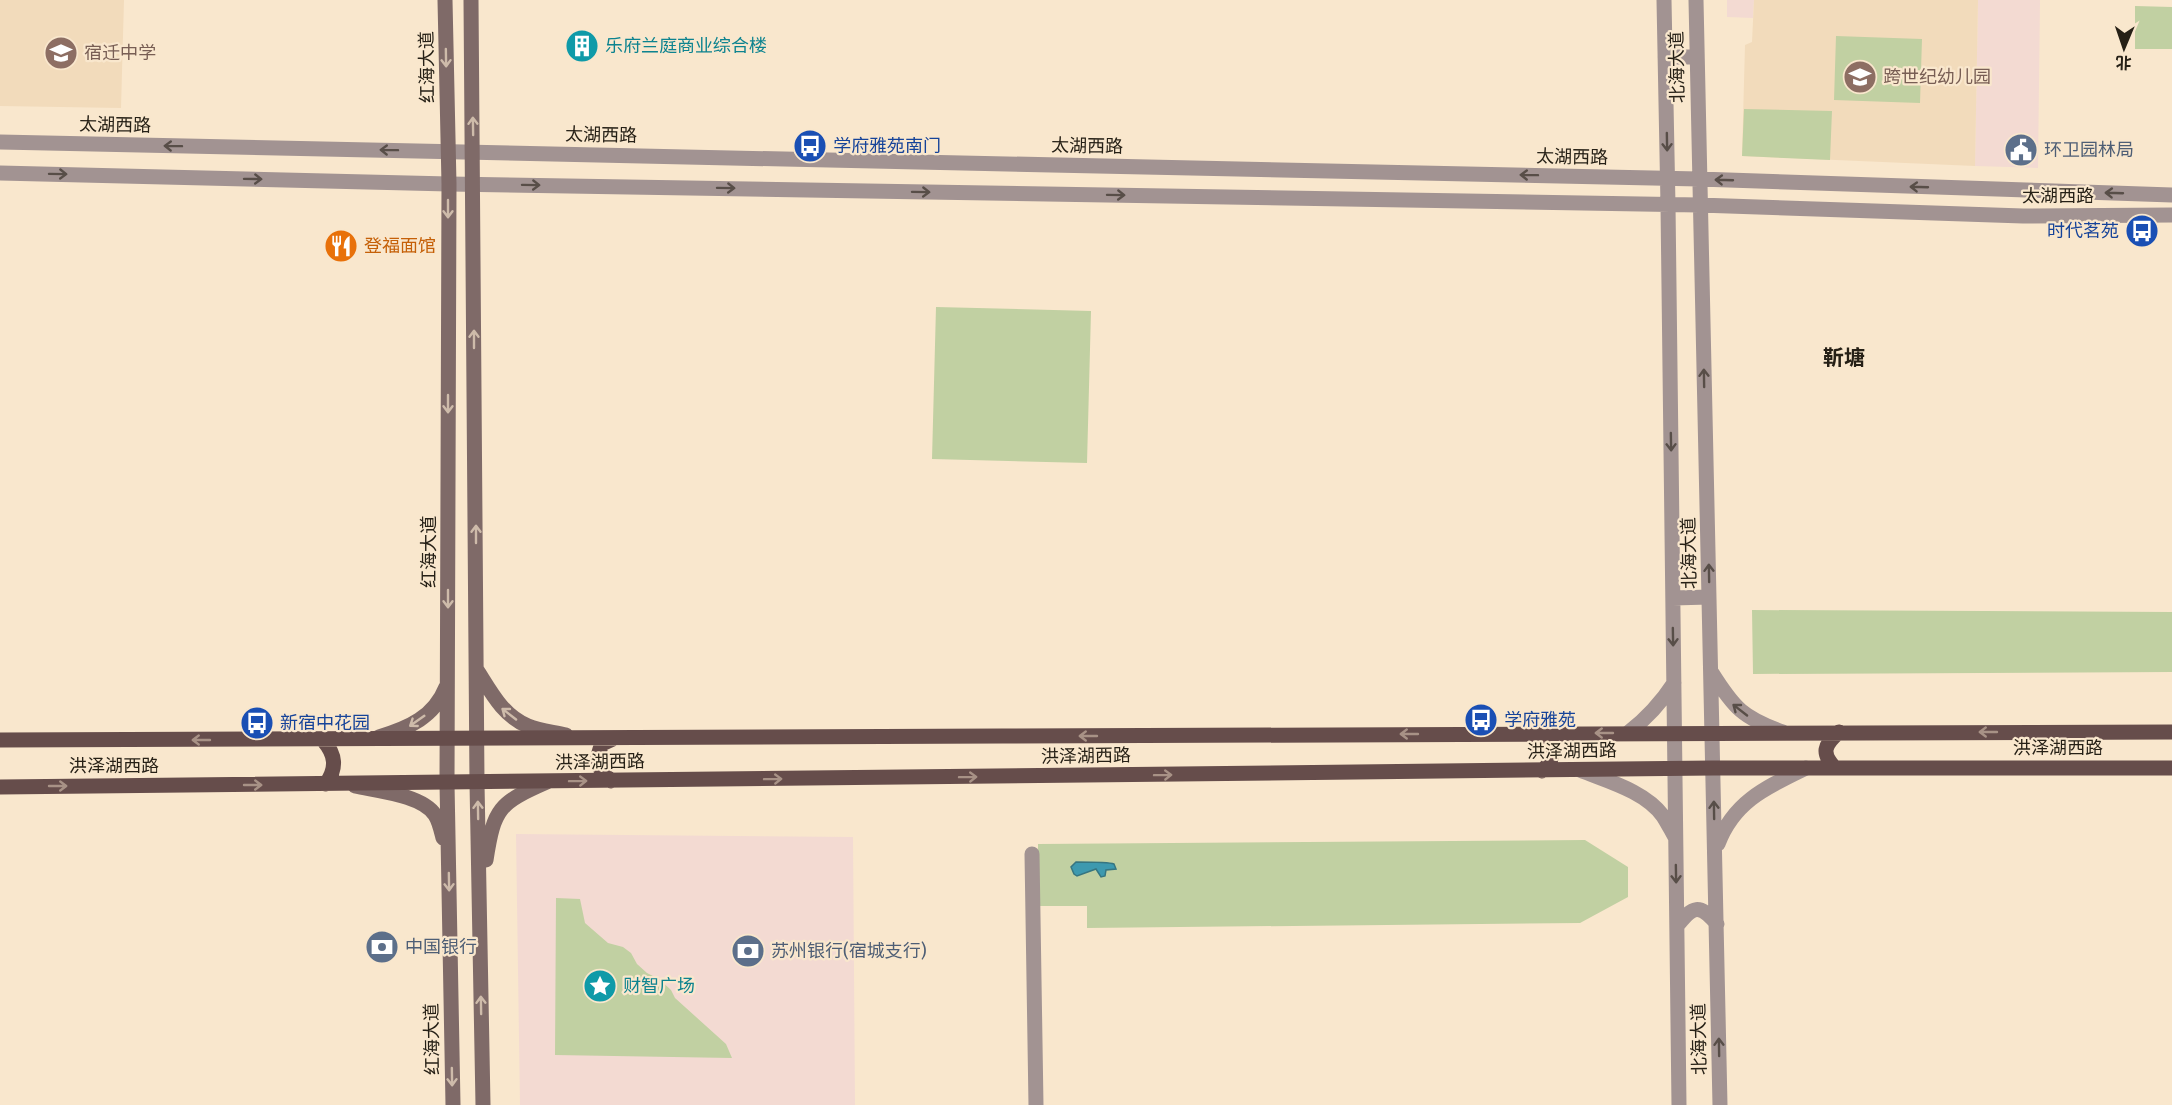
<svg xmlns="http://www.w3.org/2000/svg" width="2172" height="1105" font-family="'Fira Sans','Noto Sans SC',sans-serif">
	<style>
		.commercial { fill: #f3dad2 }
		.built { fill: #f2dbbb }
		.green { fill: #c1d0a2 }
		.water { fill: #3d99af; stroke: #367581; stroke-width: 1.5 }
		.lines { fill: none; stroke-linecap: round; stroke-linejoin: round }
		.minor { stroke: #a29392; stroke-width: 15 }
		.tertiary { stroke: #a29392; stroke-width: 15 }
		.secondary { stroke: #7f6a68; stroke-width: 15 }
		.primary { stroke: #664d4b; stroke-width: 15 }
		.oneway { stroke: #cebbaa }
		.oneway2 { stroke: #584e48 }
		.oneway3 { stroke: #a89286 }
		.labels { text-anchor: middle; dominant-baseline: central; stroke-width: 4.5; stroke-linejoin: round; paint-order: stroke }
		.culture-label { font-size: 18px; fill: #0d838f; stroke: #f9e7cd; text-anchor: start }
		.education-label { font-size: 18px; fill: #785e54; stroke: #f9e7cd; text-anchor: start }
		.street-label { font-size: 18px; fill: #262016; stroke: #f9e7cd }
		.transit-label { font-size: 18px; fill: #164399; stroke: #f9e7cd; text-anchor: start }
		.service-label { font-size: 18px; fill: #4e5e75; stroke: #f9e7cd; text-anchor: start }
		.food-label { font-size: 18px; fill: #c56008; stroke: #f9e7cd; text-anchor: start }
		.quarter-label { font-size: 21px; font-weight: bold; fill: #262016; stroke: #f9e7cd }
	</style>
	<rect width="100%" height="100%" fill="#f9e7cd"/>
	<path class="commercial" d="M1727,0H1754L1753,18L1727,17Z
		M1978,0H2040L2038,168L1975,166Z
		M516,834L853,837L855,1105H520Z"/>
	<path class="built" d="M0,0H124L121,108L0,106Z
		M1754,0H1978L1975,166L1742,156L1745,45L1752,42Z"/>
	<path class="green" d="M2135,6L2172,7V49H2135Z
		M1836,36L1922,39L1920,103L1834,100Z
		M1744,109L1832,111L1830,160L1742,156Z
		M936,307L1091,311L1087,463L932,459Z
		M1752,610L2172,612V672L1753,674Z
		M1585,840L1628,867V897L1580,923L1087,928V906H1038V844Z
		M556,898L580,899L585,923L608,943L623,947L631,953L637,964L647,973L659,979L671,990L675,998L726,1044L732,1058L555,1055Z"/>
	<path class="water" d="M1076,862C1084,862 1109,862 1114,864L1116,869L1106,870L1105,876L1101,877L1096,869L1077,876L1074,874L1071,867Z"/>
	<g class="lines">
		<path class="minor" d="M1032,854L1036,1105"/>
		<path class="tertiary" d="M1664,0L1668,205L1679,1105
			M1696,0L1720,1105
			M1665,57H1696
			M0,142L1699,179L2172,195
			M0,173L449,184L1699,205L2023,216L2172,215
			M1673,598L1709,597
			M1712,673C1734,708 1743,718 1783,732
			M1628,733C1647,718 1661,703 1674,683
			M1580,770C1607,781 1645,791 1663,816C1667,822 1671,830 1675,837
			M1718,844C1734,801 1767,787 1806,768
			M1677,926C1693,906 1699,903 1717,924"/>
		<path class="secondary" d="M445,0L449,184L447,783L453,1105
			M471,0L477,783L483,1105
			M477,670C491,692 503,716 528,726C540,731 554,732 566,735
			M379,737C409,728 434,717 446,687
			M355,786C377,791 422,795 435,815C439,821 441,830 443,838
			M486,860C494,808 499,803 547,782"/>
		<path class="primary" d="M1536,733L1551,746C1553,758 1551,763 1542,771
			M0,740C724,739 1448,732 2172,732
			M323,740C336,755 337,768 326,784
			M1835,768C1821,753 1824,745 1839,732
			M611,781C597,768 594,763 602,744L613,739
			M0,787L1713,768H2172"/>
	</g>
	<defs><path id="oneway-shaft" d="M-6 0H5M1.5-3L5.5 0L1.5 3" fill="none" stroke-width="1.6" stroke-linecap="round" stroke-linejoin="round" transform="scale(1.5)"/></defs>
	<g class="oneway">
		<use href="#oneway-shaft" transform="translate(446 58) rotate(89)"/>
		<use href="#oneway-shaft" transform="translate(473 126) rotate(-91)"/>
		<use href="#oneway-shaft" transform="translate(448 209) rotate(90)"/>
		<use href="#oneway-shaft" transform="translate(474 339) rotate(-90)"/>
		<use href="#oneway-shaft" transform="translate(448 404) rotate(90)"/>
		<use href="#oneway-shaft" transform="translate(476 534) rotate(-90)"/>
		<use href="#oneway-shaft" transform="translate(448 599) rotate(90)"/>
		<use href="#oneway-shaft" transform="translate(509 714) rotate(-142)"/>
		<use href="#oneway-shaft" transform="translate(417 721) rotate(145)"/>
		<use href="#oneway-shaft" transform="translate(478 810) rotate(-91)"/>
		<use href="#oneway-shaft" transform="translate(449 882) rotate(89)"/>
		<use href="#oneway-shaft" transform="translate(481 1005) rotate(-91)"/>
		<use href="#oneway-shaft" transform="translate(452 1077) rotate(89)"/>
	</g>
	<g class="oneway2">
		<use href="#oneway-shaft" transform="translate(1667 142) rotate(89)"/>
		<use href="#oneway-shaft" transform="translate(173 146) rotate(-179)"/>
		<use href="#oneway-shaft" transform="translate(389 150) rotate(-179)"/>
		<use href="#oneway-shaft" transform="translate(58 174) rotate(1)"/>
		<use href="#oneway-shaft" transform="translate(1529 175) rotate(-179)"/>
		<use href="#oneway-shaft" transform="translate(253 179) rotate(1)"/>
		<use href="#oneway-shaft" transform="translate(1724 180) rotate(-178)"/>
		<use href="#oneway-shaft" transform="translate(531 185) rotate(1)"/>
		<use href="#oneway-shaft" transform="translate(1919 187) rotate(-178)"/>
		<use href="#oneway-shaft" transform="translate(726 188) rotate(1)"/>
		<use href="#oneway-shaft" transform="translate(921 192) rotate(1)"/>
		<use href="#oneway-shaft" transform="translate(2114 193) rotate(-178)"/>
		<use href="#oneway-shaft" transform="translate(1116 195) rotate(1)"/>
		<use href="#oneway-shaft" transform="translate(1704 378) rotate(-91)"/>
		<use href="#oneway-shaft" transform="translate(1671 442) rotate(89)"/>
		<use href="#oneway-shaft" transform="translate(1709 573) rotate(-91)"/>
		<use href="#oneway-shaft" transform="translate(1673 637) rotate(89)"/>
		<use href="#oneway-shaft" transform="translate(1740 710) rotate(-142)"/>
		<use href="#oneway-shaft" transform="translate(1714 810) rotate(-91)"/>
		<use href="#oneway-shaft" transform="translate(1676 874) rotate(89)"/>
		<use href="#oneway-shaft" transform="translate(1719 1047) rotate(-91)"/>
	</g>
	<g class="oneway3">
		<use href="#oneway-shaft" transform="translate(1988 732) rotate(180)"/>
		<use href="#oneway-shaft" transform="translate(1604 733) rotate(180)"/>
		<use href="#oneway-shaft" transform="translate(1409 734) rotate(180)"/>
		<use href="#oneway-shaft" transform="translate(1088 736) rotate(180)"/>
		<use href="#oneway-shaft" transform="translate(201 740) rotate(180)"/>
		<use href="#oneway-shaft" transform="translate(1163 775) rotate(-1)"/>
		<use href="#oneway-shaft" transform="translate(968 777) rotate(-1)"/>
		<use href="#oneway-shaft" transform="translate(773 779) rotate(-1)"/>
		<use href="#oneway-shaft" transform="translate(578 781) rotate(-1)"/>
		<use href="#oneway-shaft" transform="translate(253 785)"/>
		<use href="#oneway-shaft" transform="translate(58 786)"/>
	</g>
	<defs>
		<symbol id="building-disc" viewBox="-11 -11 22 22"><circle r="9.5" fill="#0f9aa8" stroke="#f9e7cd"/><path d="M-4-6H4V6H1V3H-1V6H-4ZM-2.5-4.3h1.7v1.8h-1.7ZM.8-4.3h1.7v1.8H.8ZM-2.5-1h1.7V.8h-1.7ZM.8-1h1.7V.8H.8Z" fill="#fff"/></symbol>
		<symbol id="school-disc" viewBox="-11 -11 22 22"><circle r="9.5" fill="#8d6e63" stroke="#f9e7cd"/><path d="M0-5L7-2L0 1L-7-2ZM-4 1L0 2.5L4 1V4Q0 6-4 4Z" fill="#fff"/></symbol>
		<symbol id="bus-disc" viewBox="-11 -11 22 22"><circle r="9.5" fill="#1a4fb4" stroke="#f9e7cd"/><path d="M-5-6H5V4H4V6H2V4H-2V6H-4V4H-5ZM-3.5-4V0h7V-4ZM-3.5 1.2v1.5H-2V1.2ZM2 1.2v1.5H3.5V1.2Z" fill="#fff"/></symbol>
		<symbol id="civic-disc" viewBox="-11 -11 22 22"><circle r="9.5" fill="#5c6f8a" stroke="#f9e7cd"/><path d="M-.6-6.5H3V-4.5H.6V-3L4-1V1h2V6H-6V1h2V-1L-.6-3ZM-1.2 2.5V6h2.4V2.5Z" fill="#fff"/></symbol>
		<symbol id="restaurant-disc" viewBox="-11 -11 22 22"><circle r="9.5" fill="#e8710a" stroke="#f9e7cd"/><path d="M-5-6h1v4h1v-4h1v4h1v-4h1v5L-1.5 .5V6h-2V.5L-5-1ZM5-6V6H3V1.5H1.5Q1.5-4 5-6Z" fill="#fff"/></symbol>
		<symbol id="bank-disc" viewBox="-11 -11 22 22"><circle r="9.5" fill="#5c6f8a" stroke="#f9e7cd"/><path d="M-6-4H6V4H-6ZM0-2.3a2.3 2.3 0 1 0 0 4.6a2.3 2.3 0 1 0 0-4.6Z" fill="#fff"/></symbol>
		<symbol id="sight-disc" viewBox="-11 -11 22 22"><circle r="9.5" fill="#0f9aa8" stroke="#f9e7cd"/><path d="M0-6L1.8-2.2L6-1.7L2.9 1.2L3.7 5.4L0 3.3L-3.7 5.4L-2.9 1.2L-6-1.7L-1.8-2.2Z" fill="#fff"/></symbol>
	</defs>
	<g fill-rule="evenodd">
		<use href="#building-disc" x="563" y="27" width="38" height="38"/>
		<use href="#school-disc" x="42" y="34" width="38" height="38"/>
		<use href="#school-disc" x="1841" y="58" width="38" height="38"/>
		<use href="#bus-disc" x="791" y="127" width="38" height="38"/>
		<use href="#civic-disc" x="2002" y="131" width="38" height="38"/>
		<use href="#bus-disc" x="2123" y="212" width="38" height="38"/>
		<use href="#restaurant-disc" x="322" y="227" width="38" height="38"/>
		<use href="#bus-disc" x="1462" y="701" width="38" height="38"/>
		<use href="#bus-disc" x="238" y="704" width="38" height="38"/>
		<use href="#bank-disc" x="363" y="928" width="38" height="38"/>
		<use href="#bank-disc" x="729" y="932" width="38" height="38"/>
		<use href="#sight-disc" x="581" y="967" width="38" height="38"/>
	</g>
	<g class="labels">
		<g class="culture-label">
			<text x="605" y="46">乐府兰庭商业综合楼</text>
			<text x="623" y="986">财智广场</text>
		</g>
		<g class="education-label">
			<text x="84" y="53">宿迁中学</text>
			<text x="1883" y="77">跨世纪幼儿园</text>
		</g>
		<g class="street-label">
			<text transform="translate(427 67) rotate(-91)">红海大道</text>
			<text transform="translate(1677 67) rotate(-91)">北海大道</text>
			<text transform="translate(115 125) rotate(1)">太湖西路</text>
			<text transform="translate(601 135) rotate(1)">太湖西路</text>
			<text transform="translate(1087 146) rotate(1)">太湖西路</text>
			<text transform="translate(1572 157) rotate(1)">太湖西路</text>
			<text x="2058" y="196">太湖西路</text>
			<text transform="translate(429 552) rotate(-90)">红海大道</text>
			<text transform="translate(1689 553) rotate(-91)">北海大道</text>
			<text x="2058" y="748">洪泽湖西路</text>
			<text transform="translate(1572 751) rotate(-1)">洪泽湖西路</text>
			<text transform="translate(1086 756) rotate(-1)">洪泽湖西路</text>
			<text transform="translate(600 762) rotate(-1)">洪泽湖西路</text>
			<text x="114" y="766">洪泽湖西路</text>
			<text transform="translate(432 1039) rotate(-91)">红海大道</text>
			<text transform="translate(1699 1039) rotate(-91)">北海大道</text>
		</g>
		<g class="transit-label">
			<text x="833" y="146">学府雅苑南门</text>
			<text x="2119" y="231" text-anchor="end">时代茗苑</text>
			<text x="1504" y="720">学府雅苑</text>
			<text x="280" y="723">新宿中花园</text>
		</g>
		<g class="service-label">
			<text x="2044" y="150">环卫园林局</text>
			<text x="405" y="947">中国银行</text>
			<text x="771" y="951">苏州银行(宿城支行)</text>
		</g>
		<g class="food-label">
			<text x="364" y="246">登福面馆</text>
		</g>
		<g class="quarter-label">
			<text x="1844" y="358">靳塘</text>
		</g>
	</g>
	<g transform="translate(2124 48) rotate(182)" stroke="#f9e7cd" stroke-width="4.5" paint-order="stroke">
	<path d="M0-4.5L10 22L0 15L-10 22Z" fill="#262016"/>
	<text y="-9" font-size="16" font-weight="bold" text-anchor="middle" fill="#262016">北</text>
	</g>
</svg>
